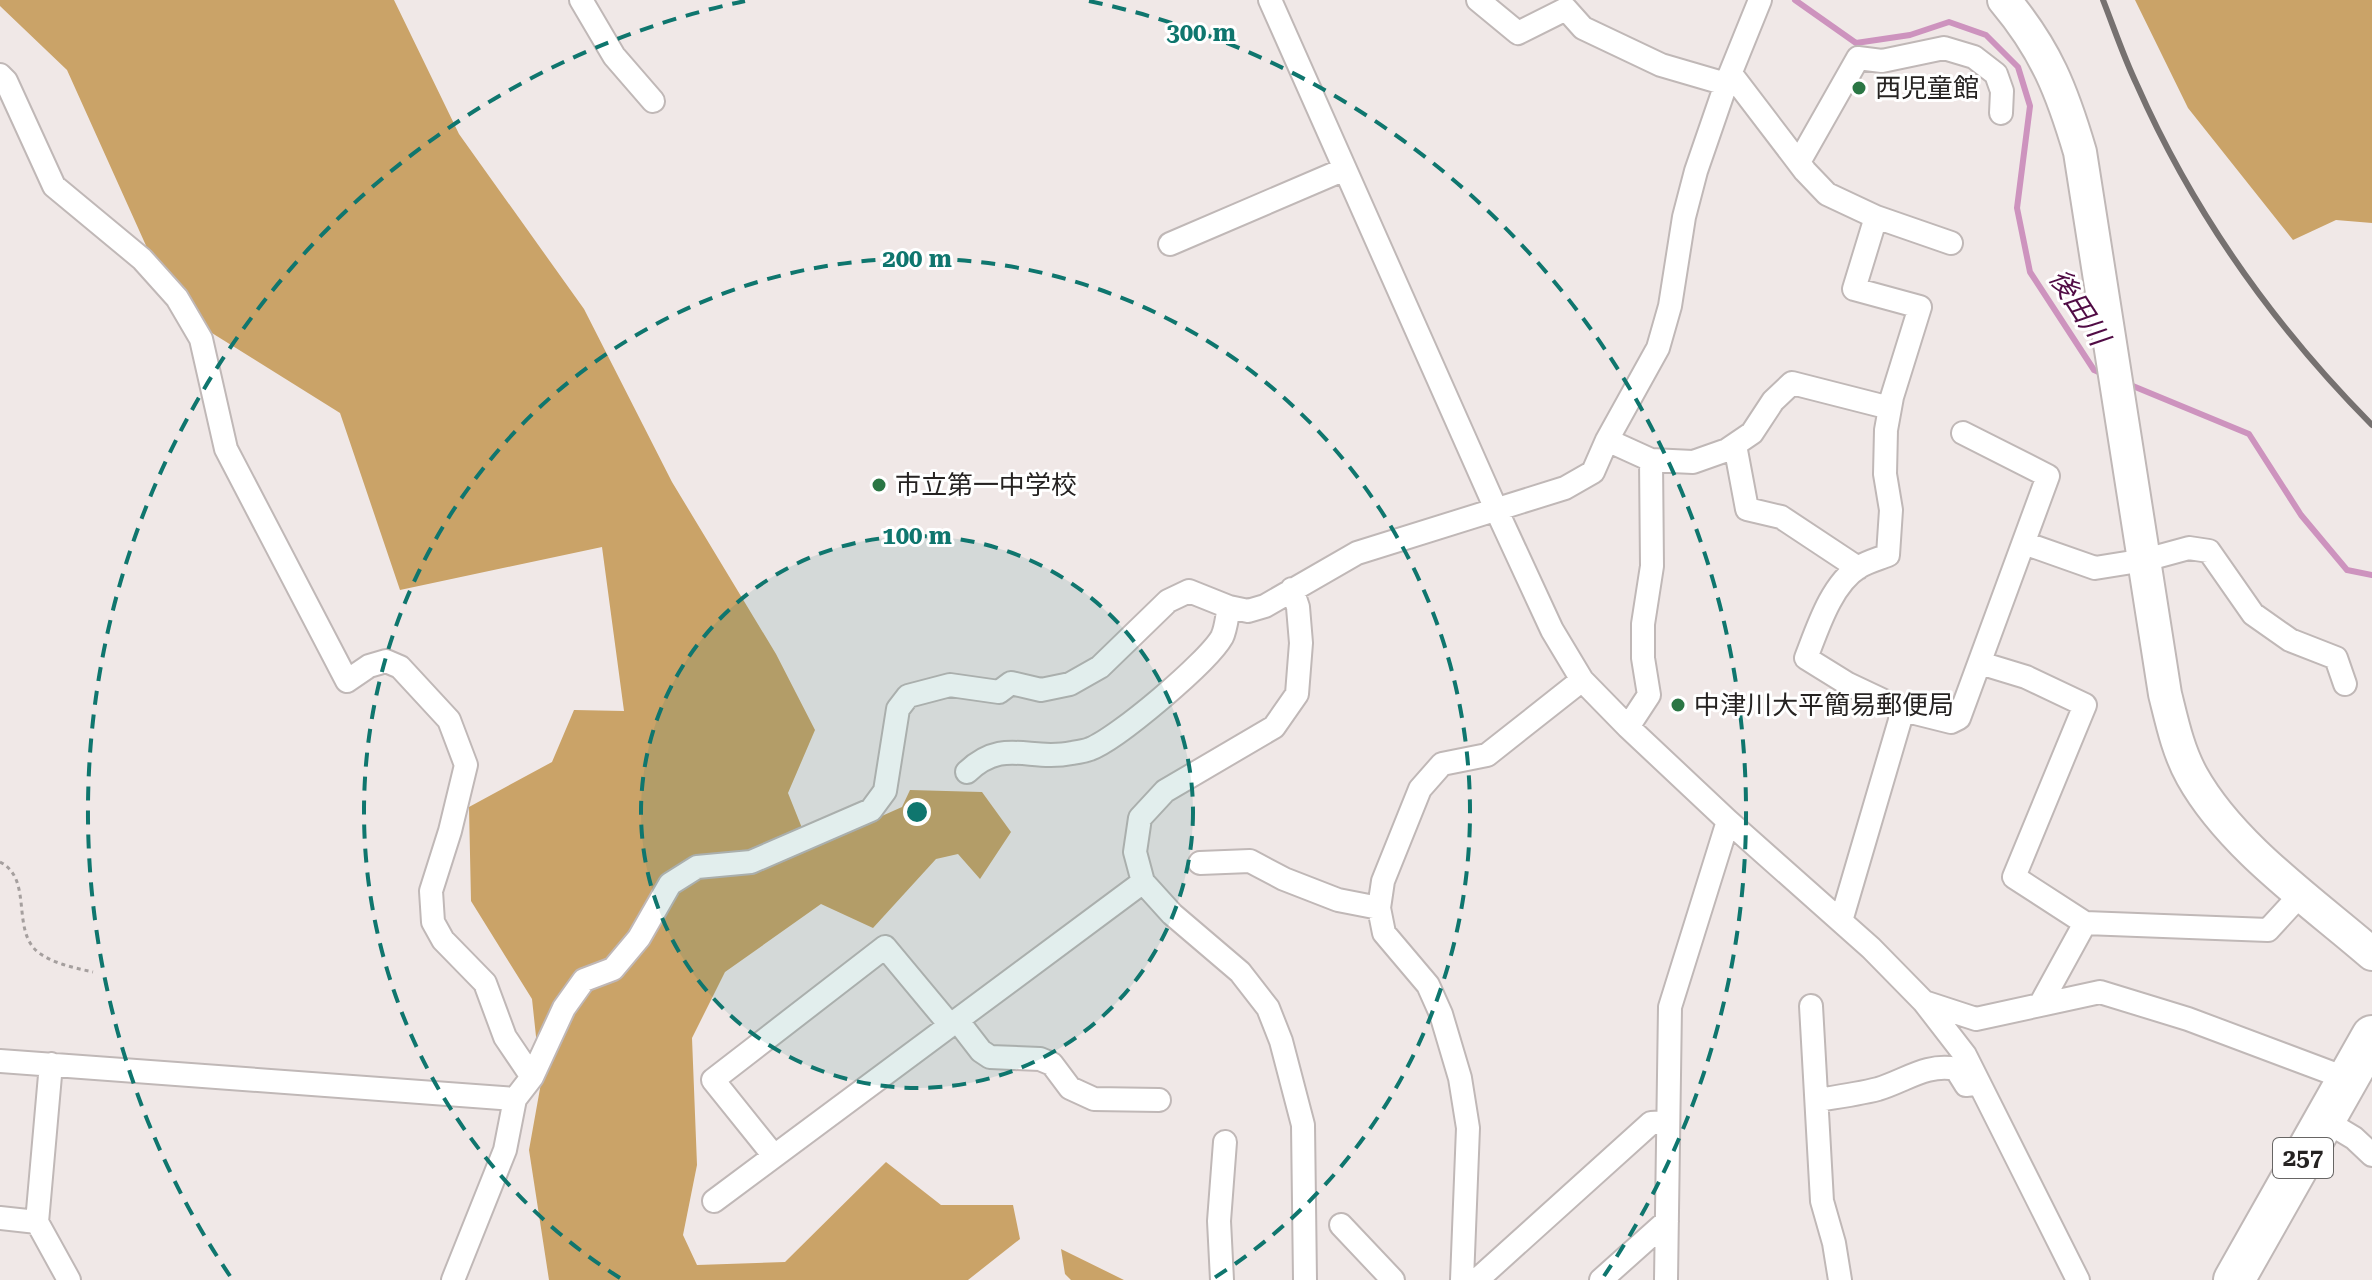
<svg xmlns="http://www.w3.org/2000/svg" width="2372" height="1280" font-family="'Roboto Serif','Noto Sans JP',serif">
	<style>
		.forest { fill: #caa368 }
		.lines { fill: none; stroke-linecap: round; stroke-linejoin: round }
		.stream { stroke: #cd93be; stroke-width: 6 }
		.street-casing { stroke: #c0b8b7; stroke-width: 26 }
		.secondary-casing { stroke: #c0b8b7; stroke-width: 36 }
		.highway-casing { stroke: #c0b8b7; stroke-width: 44 }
		.path { stroke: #a59f9e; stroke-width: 3; stroke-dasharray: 4 4; stroke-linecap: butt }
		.street { stroke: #fff; stroke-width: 22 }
		.secondary { stroke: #fff; stroke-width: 32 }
		.highway { stroke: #fff; stroke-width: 40 }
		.rail { stroke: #767170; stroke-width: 6 }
		.ring { fill: none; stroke: #0f766e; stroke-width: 4; stroke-dasharray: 14 10 }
		.poi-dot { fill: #2a7644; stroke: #fff; stroke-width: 3 }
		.labels { text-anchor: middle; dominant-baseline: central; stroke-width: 6; stroke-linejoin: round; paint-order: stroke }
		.shield { fill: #fff; stroke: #676564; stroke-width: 2 }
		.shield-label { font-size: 24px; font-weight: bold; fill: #262322 }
		.poi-label { font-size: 26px; fill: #262322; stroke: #fff; text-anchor: start }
		.water-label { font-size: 28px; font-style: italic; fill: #510c45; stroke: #fff }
		.centre { fill: #0f766e; stroke: #fff; stroke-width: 4 }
		.ring-label { font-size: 24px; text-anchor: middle; font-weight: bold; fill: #0f766e; stroke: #fff; stroke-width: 6; stroke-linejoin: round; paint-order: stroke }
	</style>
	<rect width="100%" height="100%" fill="#f0e8e7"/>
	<path class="forest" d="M0,0H394L459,134L584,309L672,482L776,654L815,730L788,793L810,848L902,807L910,790L982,792L1011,832L980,879L958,854L936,859L873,928L821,904L725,972L692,1038L697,1165L683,1235L697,1265L785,1262L886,1162L941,1205H1013L1020,1239L968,1280H549L529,1150L541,1083L532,999L471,901L469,807L552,762L574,710L624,711L602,547L400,590L340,413L175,310L67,70L0,6Z
		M2135,0H2372V223L2336,220L2293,240L2188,108Z
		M1061,1249L1124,1280H1071L1065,1274Z"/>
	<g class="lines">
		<path class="stream" d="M1795,0L1856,43L1910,35L1949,22L1986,35L2018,67L2030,106L2017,208L2030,272L2094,370L2103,374
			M2128,384L2249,434L2301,515L2347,570L2372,575"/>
		<defs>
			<path id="street" d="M581,0L614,56L653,101
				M1270,0L1496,509L1552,630L1582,680L1628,727L1728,821L1871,948L1924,1002L1965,1055L2078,1280
				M1478,0L1518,33L1566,9L1583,28L1661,65L1726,84
				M1731,74L1805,171L1827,194L1876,217L1951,243
				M0,75L6,81L54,186L142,259L177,298L201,339L226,449L347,681L369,666L386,661L400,667L449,720L466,765L450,831L431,891L433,922L443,940L485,983L505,1037L532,1077
				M1799,162L1858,58L1882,61L1944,48L1974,57L1996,74L2002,91L2001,113
				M1876,217L1854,289L1920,307L1892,397L1886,430L1885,474L1891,510L1888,555C1878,559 1867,562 1859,567C1831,584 1817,630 1806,658L1848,684L1903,710
				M1170,244L1345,169
				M1607,440L1651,460L1693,462L1727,450L1752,433L1773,401L1792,383L1890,408
				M1735,445L1747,509L1781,517L1858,568
				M2024,543L2095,568L2145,560L2189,548L2209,551L2253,614L2290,640L2336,658L2345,684
				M1292,589L1298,607L1301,643L1297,694L1274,727L1165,791L1140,818L1135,852L1143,882L1172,914L1240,972L1268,1008L1281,1041L1303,1125L1305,1280
				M1980,663L2026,677L2085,705L2014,877L2085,923L2040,1005
				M1628,727L1649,695L1643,658V624L1652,566L1651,460
				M967,772C1004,737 1029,762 1072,753C1078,752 1085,751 1090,749C1117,739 1208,662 1222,637C1226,629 1227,616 1229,607
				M1200,863L1250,861L1284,879L1338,900L1379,908
				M1841,921L1903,710L1951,722L1959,718L2048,476L1963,433
				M2085,923L2268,930L2302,893
				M1924,1002L1976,1019L2100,992L2188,1019L2348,1079
				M1811,1006L1822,1201L1834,1243L1840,1280
				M957,1020L981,1051L990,1057L1040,1059L1052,1064L1070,1088L1094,1099L1159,1100
				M0,1061L515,1099
				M51,1064L37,1222L69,1280
				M1817,1100C1837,1097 1859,1094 1878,1089C1905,1081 1927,1063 1956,1069L1966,1085L1974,1084
				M2324,1120L2354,1138L2372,1155
				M774,1156L713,1080L885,947L950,1025
				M714,1201L1143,882
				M0,1218L37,1222
				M1341,1225L1393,1280
				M453,1280L505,1150L515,1099L532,1077L564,1008L584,980L613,969L639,938L670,884L697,867L751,862L871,810L885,791L898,709L908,696L950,685L999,692L1011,683L1041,690L1070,684L1100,667L1168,601L1189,591L1229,607L1248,611L1265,606L1357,553L1565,488L1593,472L1607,440L1658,348L1670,306L1684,217L1696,171L1726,84L1760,0
				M1222,1280L1219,1221L1225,1142
				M1462,1280L1468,1128L1460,1078L1441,1014L1428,985L1384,933L1379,908L1383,881L1420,789L1442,764L1487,755L1582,680
				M1477,1280L1651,1123L1668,1122
				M1601,1280L1667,1221
				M1666,1280L1670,1007L1728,821"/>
			<path id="secondary" d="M2004,0C2046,50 2062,91 2080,152L2165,694C2172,722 2178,751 2192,776C2231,846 2312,902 2372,954"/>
			<path id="highway" d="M2234,1280L2372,1036"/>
		</defs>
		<use href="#street" class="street-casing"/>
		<use href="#secondary" class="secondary-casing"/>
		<use href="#highway" class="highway-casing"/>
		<path class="path" d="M0,862C34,879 10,931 39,953C55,964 75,968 93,972"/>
		<use href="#street" class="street"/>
		<use href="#secondary" class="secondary"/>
		<use href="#highway" class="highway"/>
		<path class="rail" d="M2103,0C2114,28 2124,58 2137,85C2193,212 2275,327 2372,425"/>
	</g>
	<circle cx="917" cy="812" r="276" fill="#0f766e" fill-opacity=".12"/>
	<g class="ring">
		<circle cx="917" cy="812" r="276"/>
		<path d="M620 1278A553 553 0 1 1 1214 1278"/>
		<path d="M230 1276A829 829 0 0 1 745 1M1089 1A829 829 0 0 1 1604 1276"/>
	</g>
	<g class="poi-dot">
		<circle cx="1859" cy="88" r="8"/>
		<circle cx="879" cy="485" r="8"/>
		<circle cx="1678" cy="705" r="8"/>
	</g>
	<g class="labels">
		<rect class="shield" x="2273" y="1138" width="60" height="40" rx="6"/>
		<g class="shield-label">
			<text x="2303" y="1158">257</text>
		</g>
		<g class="poi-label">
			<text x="1875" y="88">西児童館</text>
			<text x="895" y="485">市立第一中学校</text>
			<text x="1694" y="705">中津川大平簡易郵便局</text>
		</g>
		<g class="water-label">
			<text transform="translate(2079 307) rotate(57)">後田川</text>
		</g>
	</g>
	<circle cx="917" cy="812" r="12" class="centre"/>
	<g class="ring-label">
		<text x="1201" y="41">300 m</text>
		<text x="917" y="267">200 m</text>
		<text x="917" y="544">100 m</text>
	</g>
</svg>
